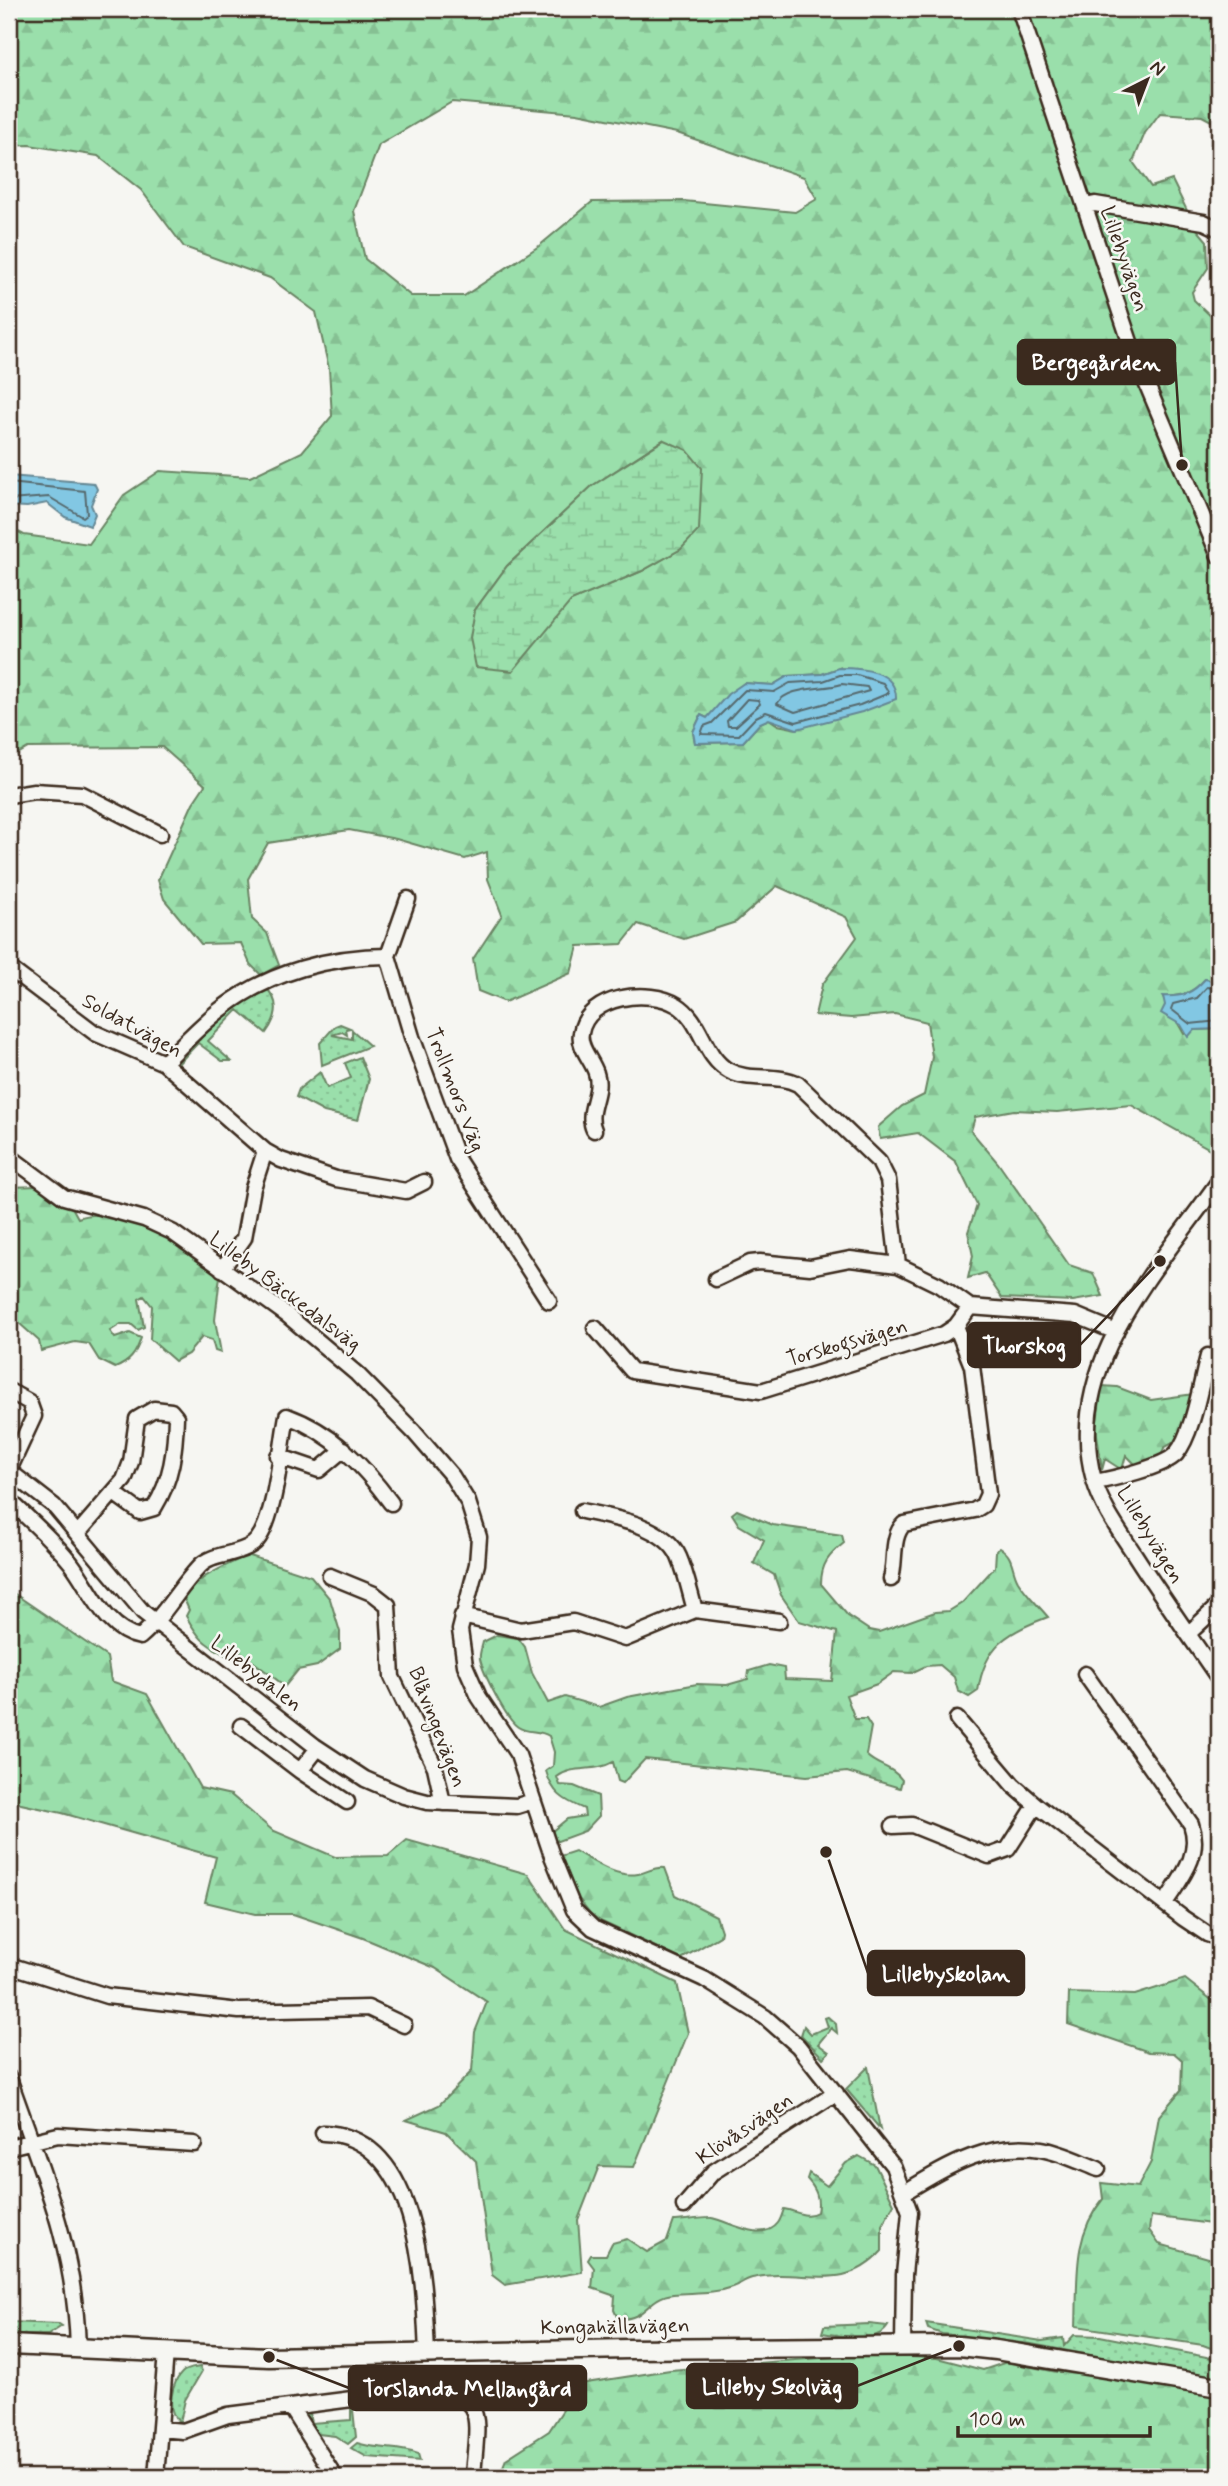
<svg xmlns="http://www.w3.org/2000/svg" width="1228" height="2486" font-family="Mynerve,sans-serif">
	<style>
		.grass { fill: url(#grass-dots); stroke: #6a8464; stroke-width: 2 }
		.forest { fill: url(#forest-firs); stroke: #6a8464; stroke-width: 2; fill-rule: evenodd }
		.wetland { fill: url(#wetland-marsh); stroke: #6a8464; stroke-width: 2 }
		.water { fill: #82c7e3; stroke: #668894; stroke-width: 2 }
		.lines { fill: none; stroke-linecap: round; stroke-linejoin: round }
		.shore { stroke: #57696d; stroke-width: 2 }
		.minor-casing { stroke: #3b2a1e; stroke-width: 19 }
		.tertiary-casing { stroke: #3b2a1e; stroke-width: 23 }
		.minor { stroke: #f6f6f2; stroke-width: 14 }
		.tertiary { stroke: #f6f6f2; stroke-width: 18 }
		.labels { text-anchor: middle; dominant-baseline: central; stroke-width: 5; stroke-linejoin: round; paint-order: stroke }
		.street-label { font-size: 21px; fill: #3b2a1e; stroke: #f6f6f2 }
		.leader { fill: none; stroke: #3b2a1e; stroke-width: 2.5 }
		.callout-dot { fill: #3b2a1e; stroke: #f6f6f2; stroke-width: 2.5 }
		.callout { fill: #3b2a1e; stroke: #3b2a1e; stroke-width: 2.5 }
		.callout-label { font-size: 23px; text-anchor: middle; font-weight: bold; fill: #fff }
	</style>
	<defs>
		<pattern id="grass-dots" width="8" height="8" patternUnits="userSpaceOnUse" patternTransform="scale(1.75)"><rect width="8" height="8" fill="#9adfab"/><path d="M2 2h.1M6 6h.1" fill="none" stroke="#86c093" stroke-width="1.8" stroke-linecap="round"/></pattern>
		<pattern id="forest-firs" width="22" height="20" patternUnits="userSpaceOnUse" patternTransform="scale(1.75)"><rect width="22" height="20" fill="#9adfab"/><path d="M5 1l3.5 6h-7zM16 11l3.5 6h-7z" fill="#86c093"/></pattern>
		<pattern id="wetland-marsh" width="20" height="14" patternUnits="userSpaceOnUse" patternTransform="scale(1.75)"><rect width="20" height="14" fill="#9adfab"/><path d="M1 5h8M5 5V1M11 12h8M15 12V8" fill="none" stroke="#86c093"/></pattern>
	</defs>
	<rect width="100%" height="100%" fill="#f6f6f2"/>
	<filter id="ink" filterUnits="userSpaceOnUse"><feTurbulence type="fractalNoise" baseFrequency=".0143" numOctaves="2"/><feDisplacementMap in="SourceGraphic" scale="14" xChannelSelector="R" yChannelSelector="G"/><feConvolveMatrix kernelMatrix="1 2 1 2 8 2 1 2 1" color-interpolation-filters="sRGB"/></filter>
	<g filter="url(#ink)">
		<path class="grass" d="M265,987C281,1001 277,1018 266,1033L238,1010L208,1041L231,1061H222L198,1043L176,1066L175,1061L210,1023Z
			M340,1024L350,1028L346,1029L347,1035L342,1032L332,1035L352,1039V1030L370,1046L322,1065L320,1043L335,1026Z
			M360,1057L369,1079L358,1120L324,1112L296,1097L299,1089L320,1072L327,1088L351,1078L345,1063Z
			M828,2017L836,2024L837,2033L831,2028L818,2044L829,2052L823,2058L801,2035L804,2026L811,2034L828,2027L825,2018Z
			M868,2067L880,2129L846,2089Z
			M9,2322L59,2324L62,2326L48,2335H9Z
			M926,2323L1042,2341L1063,2338L1064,2346L1074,2335L1100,2336L1217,2359L1219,2379L1031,2344L942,2334L928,2329Z
			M869,2324L888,2326C876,2346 841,2335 822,2333L824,2326Z
			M200,2367L202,2371L185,2400L180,2422C165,2413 171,2381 184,2371C189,2368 195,2368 200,2367Z
			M362,2406L353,2410L356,2437L348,2444L335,2436L310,2433L302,2414L309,2413L311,2423L351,2420V2407Z
			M357,2443C378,2450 398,2446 418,2454L420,2461L367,2457L351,2448Z"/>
		<path class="forest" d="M9,9H1219V125L1202,116L1160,113L1145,133L1133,162L1151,187L1172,180L1195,227L1207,241L1208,268L1192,292L1194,300L1219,324V982L1205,979C1192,994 1182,996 1163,997L1184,1034L1194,1030L1219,1029V1154L1131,1105L1057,1112L1014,1110L975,1117L971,1131L998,1163L1069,1265L1093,1273L1103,1296L1073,1301L1002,1298L985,1273L968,1278L973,1256L968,1232L977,1205L956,1162L918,1133L880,1139L878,1127L902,1106L924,1095L932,1057L927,1022L895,1014L851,1018L815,1015L822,985L857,937L846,917L777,886L736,922L684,939L638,924L622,944L578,946L571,973L505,1002L478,991L473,959L502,915L488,879L487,852L465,859L396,839L349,830L268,843L248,879L252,919L267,933L279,965L261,975L250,964L241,943L201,944L164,899L158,880L193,803L205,785L162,747L28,748L9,759V527L24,535L89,544L124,495L160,471L250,477L302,452L332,416L329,369L316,312L270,278L184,247L141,190L98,156L29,145L9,146ZM452,102L577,113L677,133L804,177L817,199L795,212L684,201L592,202L539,246L464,296H411L365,259L354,211L379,145ZM663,440L681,549L642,571L571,601L475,610L507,566L592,486ZM839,668L804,725L797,729L778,725L769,719L760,723L743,742L695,743L693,732L701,715L707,718L744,683L773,685L788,676L822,674Z
			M39,1186L73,1209L78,1218C121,1203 190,1246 220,1276L215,1320L221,1353L215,1351L212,1340L202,1337L188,1354L175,1361L150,1339L152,1306L144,1296L139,1299L144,1327L138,1330L131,1324H121L110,1331L115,1338L130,1333L141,1338C136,1354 130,1362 115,1368L99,1360L89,1344L75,1342L41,1351L39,1341L9,1314V1187Z
			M1102,1386L1117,1387L1151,1400L1194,1394L1181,1438L1164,1448L1160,1458L1136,1465L1126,1455L1122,1470L1105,1459L1102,1470L1096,1428Z
			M737,1510L773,1525L842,1535L844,1543C829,1555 821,1564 821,1584L848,1616L869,1630L879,1632L935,1612L949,1611L962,1603L995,1567L996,1551L1000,1548C1014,1556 1011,1569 1018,1581C1026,1594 1038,1605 1048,1617C1007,1632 985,1645 978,1691L969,1697L958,1691L954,1677L940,1665L926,1666L911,1673L894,1672L877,1684L846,1695L855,1719H866L871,1727L866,1755C878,1767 892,1766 902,1780L900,1788L847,1772L807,1776L645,1759L623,1783L618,1781L613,1762C594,1773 574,1764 557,1777L560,1785L574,1786L598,1796L599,1816L585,1831L555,1842L551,1832L567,1819L585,1816L584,1809C563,1800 552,1793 546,1771L553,1766L554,1752L549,1736C538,1729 529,1734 518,1727C506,1719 483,1673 480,1659C479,1654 482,1647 483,1642L497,1635L518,1638L525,1647L532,1673L548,1703L565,1697L599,1707L627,1697L697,1684L727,1685L748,1679L749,1671L769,1665L784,1668L785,1679L832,1681L837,1632L799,1621L781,1595L774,1575L754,1563L764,1540L739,1525L732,1514Z
			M247,1555L311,1576L330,1599L340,1632V1649L317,1666L298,1670L285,1686L239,1651L226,1655C202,1643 198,1637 186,1616L189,1610L184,1599C196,1575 225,1568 247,1555Z
			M9,1590L107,1657L111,1681L147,1694L200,1788L231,1795L272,1830L335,1857L388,1856L407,1840L528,1874L565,1929L677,1983L688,2033L634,2167L599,2166L578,2220L582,2272L505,2285L492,2275L476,2161L446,2132L406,2120L439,2105L472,2071L475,2032L487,2002L435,1968L363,1938L293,1914H255L205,1902L216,1857L62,1813L21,1804L9,1794Z
			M575,1851C593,1861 616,1878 638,1874C649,1872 654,1866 665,1868L675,1895L716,1916L721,1931L720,1936L681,1959L600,1921L590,1913L579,1899L560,1856Z
			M1185,1979L1213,2001H1219V2225L1151,2216L1149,2230L1159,2244L1219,2261V2351L1203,2345L1076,2326C1078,2280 1072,2236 1103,2199L1101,2183L1138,2187L1151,2162L1159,2116L1181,2090L1182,2060L1174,2053L1149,2052L1068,2024L1069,1993L1135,1995Z
			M859,2156L875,2165L894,2204L882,2225V2251C841,2296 802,2266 752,2278C744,2280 739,2285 732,2287C713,2294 693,2292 673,2294C646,2297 648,2320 618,2319L614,2310L615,2296L592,2288L594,2268L588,2260L591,2255H606L612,2243L627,2239L647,2252L667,2241L674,2221C680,2221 708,2217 712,2218C730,2222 763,2243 778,2223C781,2219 782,2214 784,2209C797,2211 805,2219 817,2212C820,2198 816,2189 807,2179L809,2173L827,2186L846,2163Z
			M859,2355L937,2358L983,2370L1007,2362L1057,2372L1098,2370L1219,2394V2477H499L506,2459L549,2431L580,2384L670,2370Z"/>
		<path class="wetland" d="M664,440L687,450L702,468L699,530L681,549L642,571L571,601L513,671L476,667L470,638L475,610L507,566L592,486Z"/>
		<path class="water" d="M9,476L94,483L97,489L91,505L95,514L90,526L65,517L47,503L27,507L9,506Z
			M839,668C861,668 897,670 896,699L862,712L797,729L769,719L760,723L743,742L695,743L693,732L701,715L707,718L728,694L744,683L773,685L788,676L822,674Z
			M1205,979L1219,982V1029L1194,1030L1188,1037L1181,1025L1161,1013L1165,1005L1163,996C1182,997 1192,994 1205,979Z"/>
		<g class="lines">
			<path class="shore" d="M9,483L85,491L87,514L83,517L49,497L9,500
				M840,675H857L883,683L889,693L860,705L796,722L766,712L756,717L739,735L701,734L704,726L712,723L745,690L774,692L790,683L823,681Z
				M842,684L867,687L869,691L795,712L777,704C787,686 823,690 842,684Z
				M747,699L758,700L760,704L736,726H728L727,721Z
				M1219,989L1207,987L1197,998L1173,1004L1171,1009L1190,1024L1219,1021"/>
			<defs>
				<path id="minor" d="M1019,9L1134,354L1219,556
					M1085,206L1095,204L1204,222L1219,229
					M9,795L34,791L82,794L160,834
					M388,956L408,899
					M9,968L95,1033L164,1063L265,1151L253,1188L244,1238L222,1269
					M164,1063C183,1044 202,1023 224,1007C270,972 331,956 388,956L412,1037L457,1159L549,1301
					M594,1130C585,1111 603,1093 596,1073C592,1060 578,1047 581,1033C587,995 649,988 677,1005C702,1020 703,1057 729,1071C749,1082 777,1073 798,1084L879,1162L888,1180L898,1265L939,1285L970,1307L1075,1315L1116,1332
					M265,1151L281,1160L336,1179L406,1191L424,1182
					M9,1156L64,1197L144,1219L172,1232L287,1315L357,1374L414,1432L452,1476L468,1502L479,1537L477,1564L460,1630L465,1665L479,1697L518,1755L552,1856L574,1910L593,1928L704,1979L765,2017L798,2046L893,2166L910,2212L904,2275L903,2346
					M1219,1181C1159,1267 1062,1366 1094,1480C1102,1508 1120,1532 1135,1555C1162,1597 1191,1638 1219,1679
					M716,1279L750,1263L760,1262L810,1267L850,1259L898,1265
					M595,1328L632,1371L761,1391L944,1334L956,1326L970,1307
					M9,1391L29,1402L34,1416L9,1470
					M278,1456L319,1470L344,1449
					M9,1471L54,1506L143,1612L315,1746L365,1779L404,1796L427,1802L517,1806L533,1801
					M1095,1482C1112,1479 1164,1467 1176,1454C1193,1434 1201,1382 1208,1356
					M9,1500C30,1520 53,1540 71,1563C91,1589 105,1630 140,1637C163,1618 178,1589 199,1567C211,1553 237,1556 253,1544C275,1528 281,1445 287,1416C332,1432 363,1465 391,1503
					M582,1511C611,1517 665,1525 679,1557C686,1573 690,1593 695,1610
					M79,1532L124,1480L131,1462L137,1419L154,1409L171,1411L176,1417C175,1451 172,1479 154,1508L140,1512L114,1493
					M330,1576L374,1594L388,1605L392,1677L435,1767L443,1803
					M891,1579C896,1561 891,1536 904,1524L975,1510L983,1505L988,1494L972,1366L956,1326
					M462,1616L521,1630L573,1622L625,1639L695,1610L779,1621
					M1188,1634L1219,1605
					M1085,1674L1191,1824C1202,1855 1181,1878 1165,1903
					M957,1719L1013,1785L1036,1805
					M241,1726L300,1771L318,1748
					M300,1771L347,1802
					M893,1826L912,1825L989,1856L1008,1849L1036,1805L1183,1918L1207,1934L1219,1938
					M9,1965L107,1996L239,2011L368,2008L404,2025
					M9,2078C42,2173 75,2245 78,2348
					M323,2133C421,2136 424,2284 427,2355
					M9,2147L58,2135L194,2144
					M905,2192C948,2166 988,2141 1041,2149C1060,2152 1080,2162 1098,2169
					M684,2206L713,2172L836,2093
					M292,2409L335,2477
					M161,2429L183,2431L228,2415L422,2390C491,2391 476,2423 473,2477
					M156,2477L166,2352"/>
				<path id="tertiary" d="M9,2345L269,2357L629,2349L959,2346L996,2350L1219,2387"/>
			</defs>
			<use href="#minor" class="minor-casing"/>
			<use href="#tertiary" class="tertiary-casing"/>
			<use href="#minor" class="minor"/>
			<use href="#tertiary" class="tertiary"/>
		</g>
	</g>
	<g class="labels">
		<g class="street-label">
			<text transform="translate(1124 259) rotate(71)">Lillebyvägen</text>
			<text transform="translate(132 1026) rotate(29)">Soldatvägen</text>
			<text transform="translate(455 1090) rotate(69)">Trollmors Väg</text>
			<text transform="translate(285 1292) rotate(37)">Lilleby Bäckedalsväg</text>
			<text transform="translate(847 1343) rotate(-16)">Torskogsvägen</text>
			<text transform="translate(1150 1535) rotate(59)">Lillebyvägen</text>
			<text transform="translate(256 1674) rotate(38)">Lillebydalen</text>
			<text transform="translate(437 1727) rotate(69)">Blåvingevägen</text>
			<text transform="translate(745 2129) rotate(-34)">Klövåsvägen</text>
			<text transform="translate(615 2327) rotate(-1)">Kongahällavägen</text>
		</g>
	</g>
	<path class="leader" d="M1182 465L1175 362M1160 1261L1080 1345M826 1852L868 1973M959 2346L857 2386M269 2357L349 2388"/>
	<g class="callout-dot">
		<circle cx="1182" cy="465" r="7"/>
		<circle cx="1160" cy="1261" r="7"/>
		<circle cx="826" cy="1852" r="7"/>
		<circle cx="959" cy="2346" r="7"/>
		<circle cx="269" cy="2357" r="7"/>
	</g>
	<g class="callout">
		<rect x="1018" y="340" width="157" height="44" rx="7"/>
		<rect x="968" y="1323" width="112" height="44" rx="7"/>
		<rect x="868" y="1951" width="156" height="44" rx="7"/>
		<rect x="687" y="2364" width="170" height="44" rx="7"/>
		<rect x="349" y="2366" width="237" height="44" rx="7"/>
	</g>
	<g class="callout-label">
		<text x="1096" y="370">Bergegården</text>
		<text x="1024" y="1353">Thorskog</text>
		<text x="946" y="1981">Lillebyskolan</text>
		<text x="772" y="2394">Lilleby Skolväg</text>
		<text x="467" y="2396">Torslanda Mellangård</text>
	</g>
	<rect width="1228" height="2486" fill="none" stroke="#f6f6f2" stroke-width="35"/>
	<rect x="18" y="18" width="1193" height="2451" fill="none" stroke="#3b2a1e" stroke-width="2.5" filter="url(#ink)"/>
	<g transform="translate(1147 80) rotate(42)" stroke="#f6f6f2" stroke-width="5" paint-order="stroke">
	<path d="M0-5L12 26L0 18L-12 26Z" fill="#3b2a1e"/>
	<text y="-10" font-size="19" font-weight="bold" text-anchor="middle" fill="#3b2a1e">N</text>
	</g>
	<path d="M958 2426v10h192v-10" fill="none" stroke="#3b2a1e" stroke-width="3.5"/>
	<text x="969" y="2426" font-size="21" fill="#3b2a1e" stroke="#f6f6f2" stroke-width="5" paint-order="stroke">100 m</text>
</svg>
